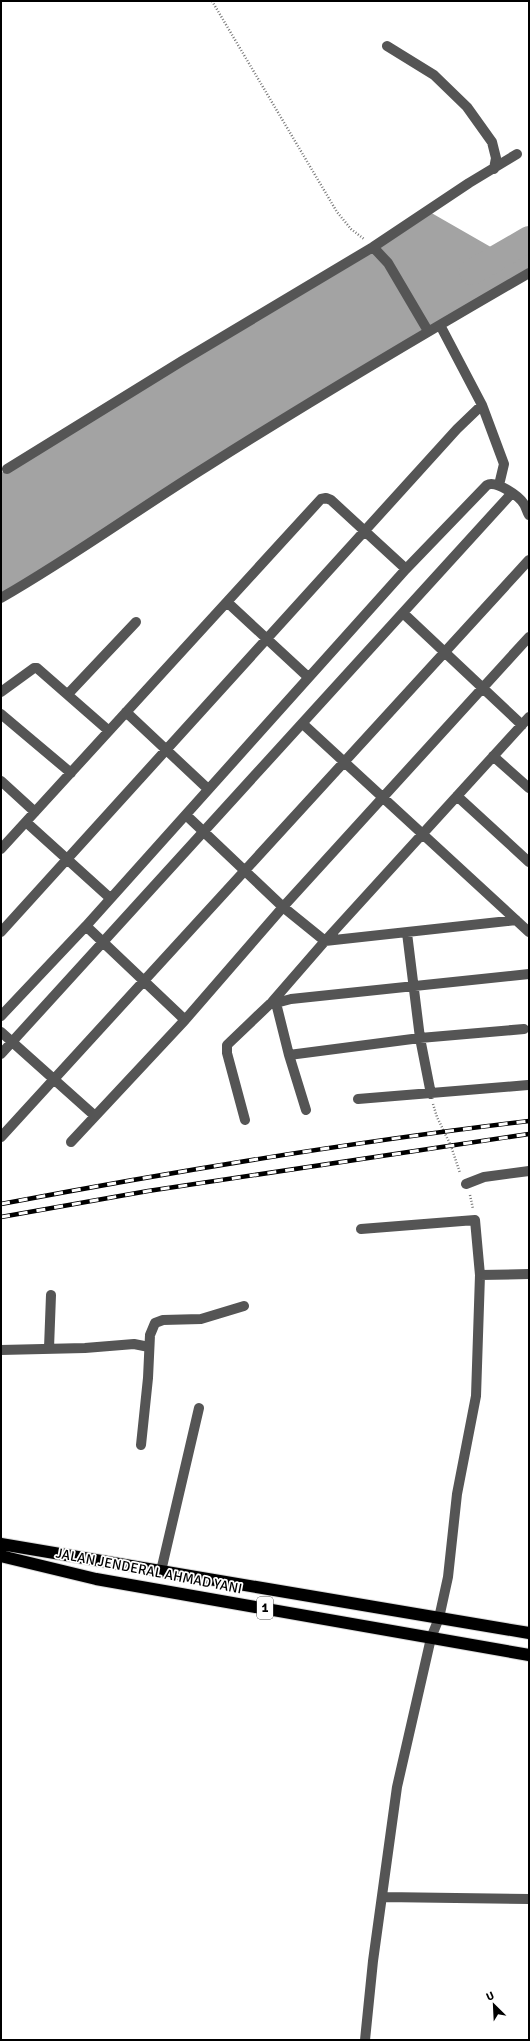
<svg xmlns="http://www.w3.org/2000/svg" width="530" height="2041" font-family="Signika,sans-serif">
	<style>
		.water { fill: #a3a3a3 }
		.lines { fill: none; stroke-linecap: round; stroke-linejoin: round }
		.river { stroke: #a3a3a3; stroke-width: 26 }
		.highway-casing { stroke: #dbdbdb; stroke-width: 14 }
		.path { stroke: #777; stroke-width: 2.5; stroke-dasharray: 1 2; stroke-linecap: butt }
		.minor { stroke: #555; stroke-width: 10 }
		.highway { stroke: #000; stroke-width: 12 }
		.rail-casing { stroke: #000; stroke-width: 4.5 }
		.rail { stroke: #fff; stroke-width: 3; stroke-dasharray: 9; stroke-linecap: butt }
		.labels { text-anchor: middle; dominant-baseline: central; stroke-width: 3.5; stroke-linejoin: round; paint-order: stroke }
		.shield { fill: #fff; stroke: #4c4c4c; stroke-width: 1 }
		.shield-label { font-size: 13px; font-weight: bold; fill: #000 }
		.street-label { font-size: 14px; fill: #000; stroke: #fff }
	</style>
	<rect width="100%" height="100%" fill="#fff"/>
	<path class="water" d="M428,211L503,254L529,239V273L1,597V473Z"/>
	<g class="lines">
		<path class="river" d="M472,272L529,239"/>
		<defs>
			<path id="highway" d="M1,1544L529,1633
				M1,1556L96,1579L529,1655"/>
		</defs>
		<use href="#highway" class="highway-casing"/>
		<path class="path" d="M212,1L337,212L351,229L364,239
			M433,1104L437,1117L451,1146L460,1173
			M470,1195L473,1209"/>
		<path class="minor" d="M387,46L434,75L467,107L492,142L496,158L494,169
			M373,247L388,263L428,331
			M440,325L482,405L504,464L499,485
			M7,469L182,361L373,247L469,183L517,154
			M1,598C71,558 137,510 206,467C312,400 420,336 529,273
			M227,602L308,677
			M403,613L522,725
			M1,692L34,668H37L109,731
			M68,694L136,622
			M126,712L208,789
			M1,714L71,773
			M303,724L529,932
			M493,756L529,788
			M1,781L35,812
			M457,796L529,862
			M186,815L283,907L325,941L516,920
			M26,822L110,898
			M1,849L321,499L326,498L331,500L406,569
			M86,926L185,1020
			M1,932L457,429L482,405
			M407,933L420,1038L431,1094
			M272,1002L276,1003L291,999L529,974
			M276,1003L289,1055L306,1110
			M1,1016L86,926L406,569L487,485C496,480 519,496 524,504C526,507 527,512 529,515
			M1,1032L95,1116
			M1,1054L511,494
			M289,1055L420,1038L524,1029
			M358,1099L528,1085
			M245,1120L227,1053V1045L272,1002L325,941L529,717
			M1,1137L529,560
			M71,1142L185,1020L283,907L529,637
			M466,1184L484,1177L529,1171
			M361,1229L475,1220L480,1275L476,1396L457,1494L448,1577L439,1618L431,1638L397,1787L373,1961L365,2040
			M480,1275L529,1274
			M49,1348L51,1295
			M1,1350L85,1348L134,1344L149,1347
			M141,1445L148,1378L150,1335L155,1323L163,1320L201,1319L244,1306
			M161,1571L199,1408
			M383,1897L529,1899"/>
		<use href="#highway" class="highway"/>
		<defs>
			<path id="rail" d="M1,1204C176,1171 352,1142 529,1121
				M1,1217L148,1191L529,1134"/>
		</defs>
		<use href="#rail" class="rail-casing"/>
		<use href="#rail" class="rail"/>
	</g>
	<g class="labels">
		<rect class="shield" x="257" y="1597" width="16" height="22" rx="3"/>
		<g class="shield-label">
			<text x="265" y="1608">1</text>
		</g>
		<g class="street-label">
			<text transform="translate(149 1571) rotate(11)">JALAN JENDERAL AHMAD YANI</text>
		</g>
	</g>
	<rect width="530" height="2041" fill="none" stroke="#000000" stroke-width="4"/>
	<g transform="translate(494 2005) rotate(336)" stroke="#ffffff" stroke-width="3" paint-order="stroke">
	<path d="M0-3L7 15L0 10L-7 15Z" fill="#000000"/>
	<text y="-6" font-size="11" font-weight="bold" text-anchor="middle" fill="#000000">U</text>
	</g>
</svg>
